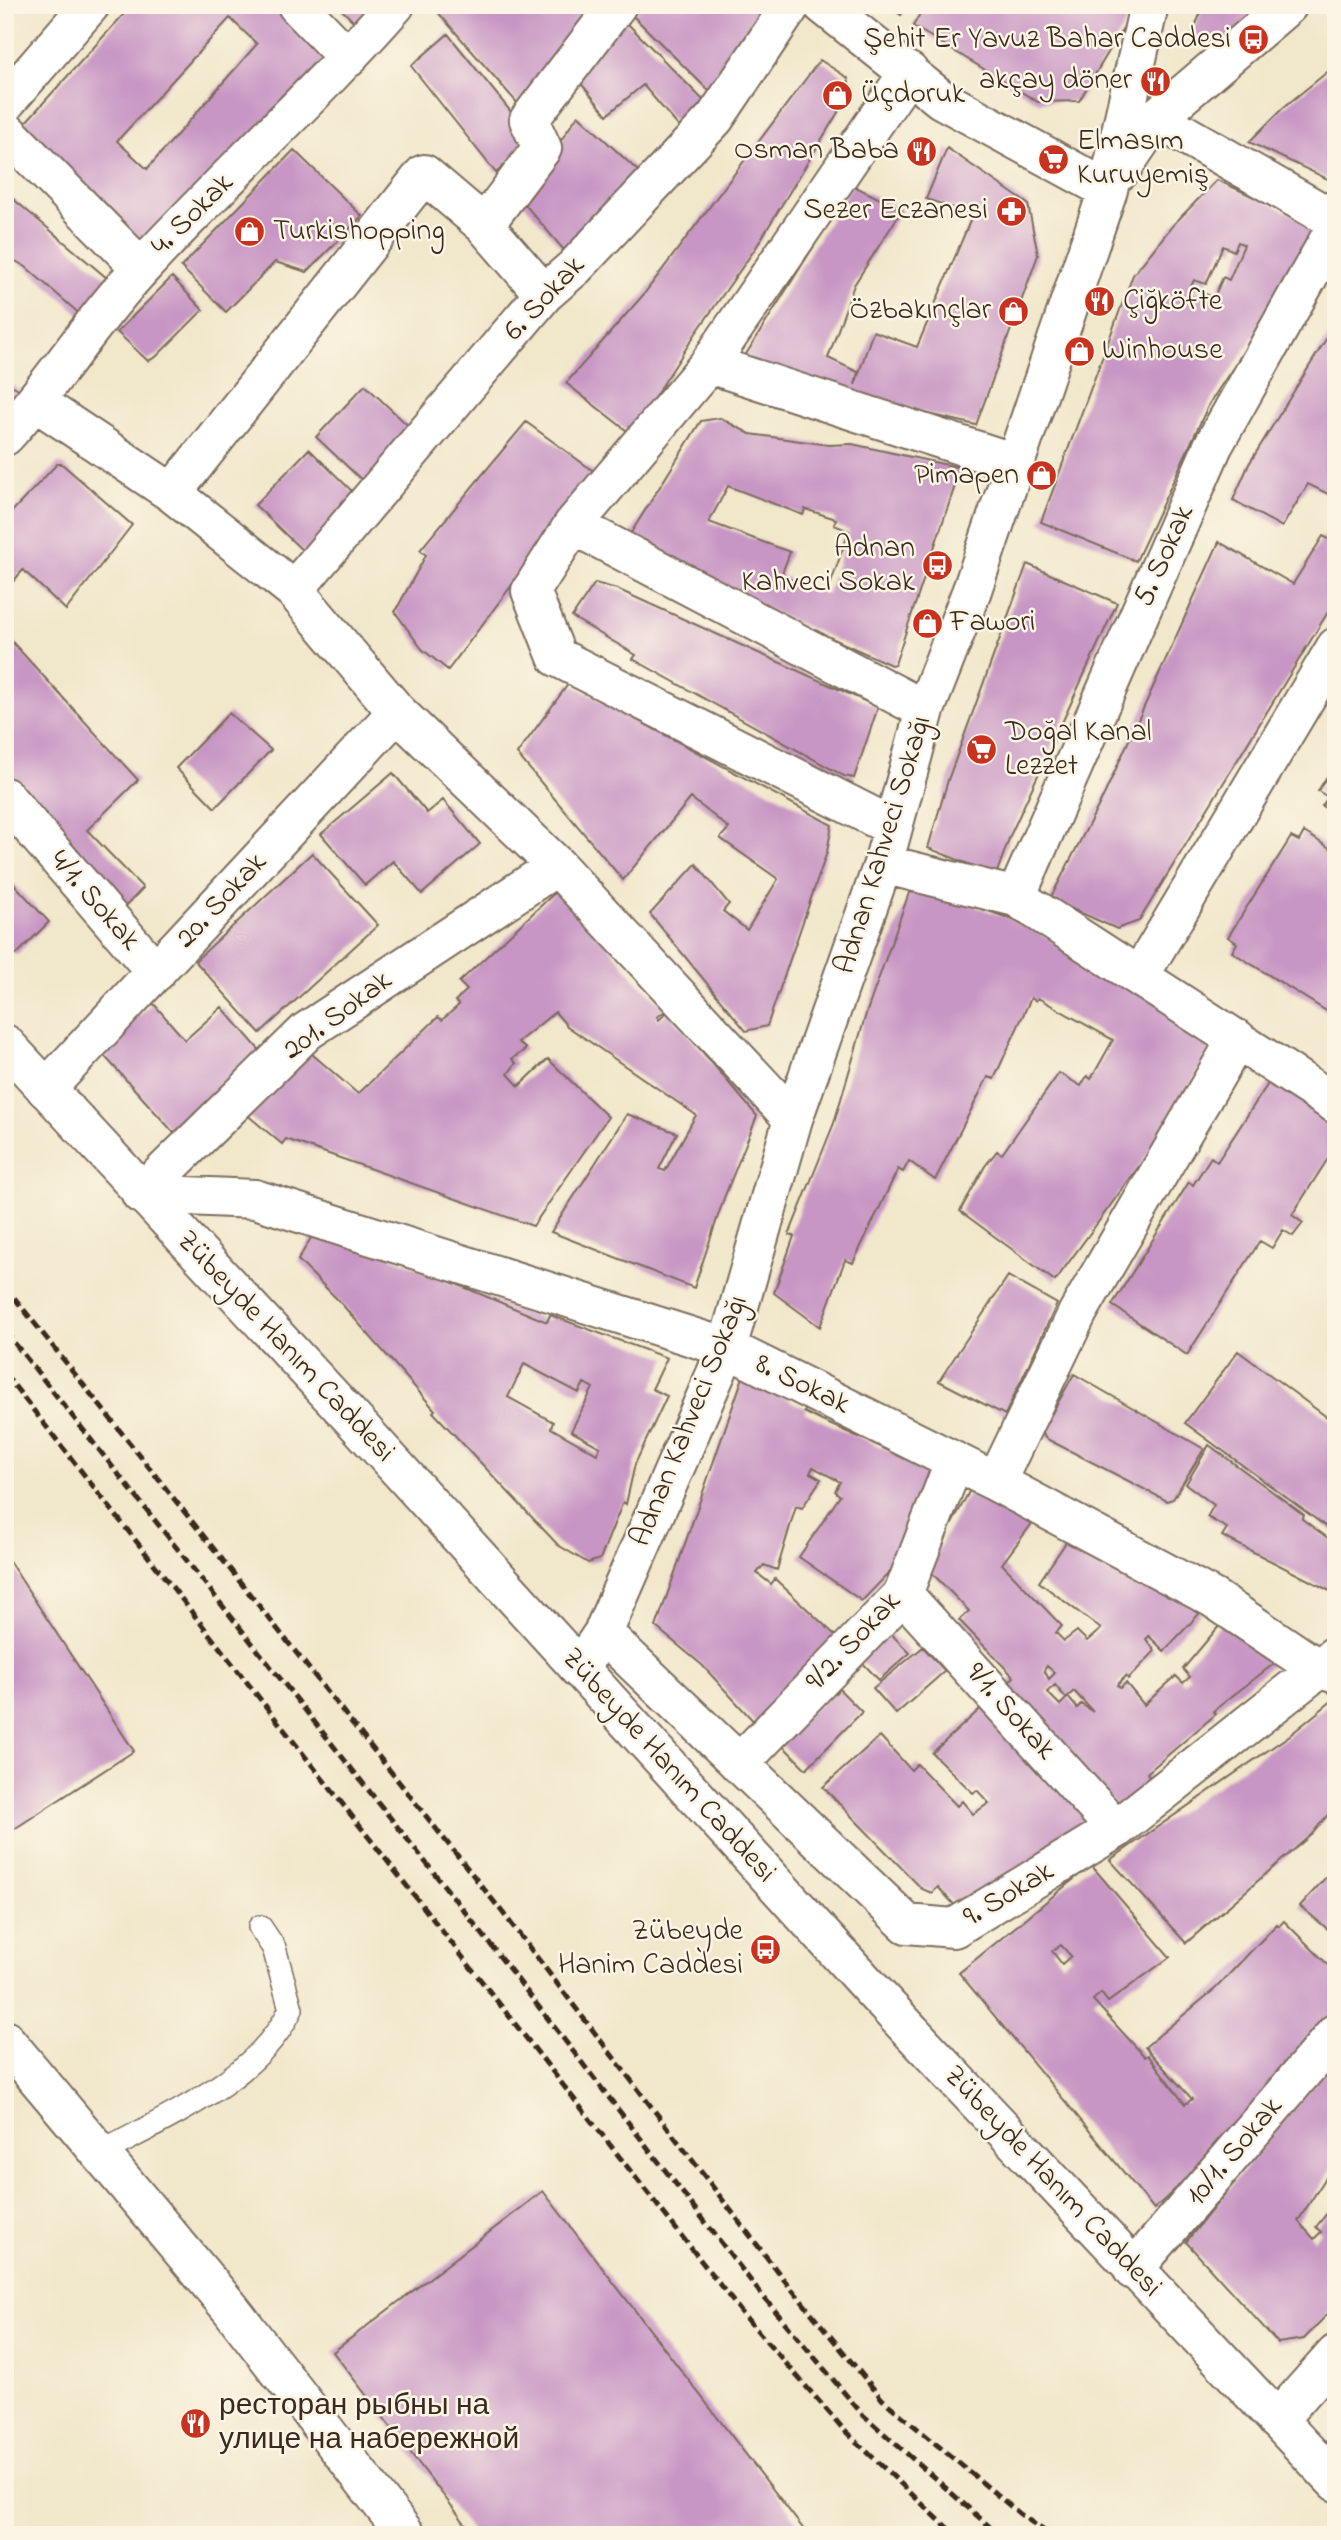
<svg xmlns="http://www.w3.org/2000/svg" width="1341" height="2540" font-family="'Indie Flower',sans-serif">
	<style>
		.building { fill: #c896c4; fill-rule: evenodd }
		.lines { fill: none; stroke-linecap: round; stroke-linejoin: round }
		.lane-casing { stroke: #7b6c5b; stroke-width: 26 }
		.street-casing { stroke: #7b6c5b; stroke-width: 42 }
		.secondary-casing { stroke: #7b6c5b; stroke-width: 42 }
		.lane { stroke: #fff; stroke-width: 23 }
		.street { stroke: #fff; stroke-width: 38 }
		.secondary { stroke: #fff; stroke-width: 38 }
		.rail { stroke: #3b2a1e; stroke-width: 5; stroke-dasharray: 10 5; stroke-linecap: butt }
		.labels { text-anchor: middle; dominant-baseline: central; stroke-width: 5; stroke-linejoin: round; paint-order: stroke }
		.poi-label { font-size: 30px; fill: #3b2a1e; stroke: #fcf5e5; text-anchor: end }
		.street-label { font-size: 30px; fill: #3b2a1e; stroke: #fcf5e5 }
	</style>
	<rect width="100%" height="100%" fill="#fcf5e5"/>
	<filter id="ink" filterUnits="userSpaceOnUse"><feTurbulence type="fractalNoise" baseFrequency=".0143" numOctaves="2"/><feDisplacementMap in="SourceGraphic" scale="14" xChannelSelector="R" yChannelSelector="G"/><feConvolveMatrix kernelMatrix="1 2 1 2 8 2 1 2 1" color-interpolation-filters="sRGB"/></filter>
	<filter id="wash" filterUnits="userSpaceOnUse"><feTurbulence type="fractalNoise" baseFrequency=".00686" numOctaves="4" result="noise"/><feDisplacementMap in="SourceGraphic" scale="28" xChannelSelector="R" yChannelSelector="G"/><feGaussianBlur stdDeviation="1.57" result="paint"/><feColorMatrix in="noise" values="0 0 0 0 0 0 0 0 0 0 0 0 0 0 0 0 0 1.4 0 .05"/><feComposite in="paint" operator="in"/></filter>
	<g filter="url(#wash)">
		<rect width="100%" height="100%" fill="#f1e7cb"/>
		<g id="blocks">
			<path class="building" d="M132,5H273L329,59L145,246L15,134ZM230,18L257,44L147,169L117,141Z
				M337,5H385L356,24Z
				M438,5H610L526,113L435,9Z
				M640,5H779L709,91L633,16Z
				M887,5H908L901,15Z
				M925,5H1119L1132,13L1079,101L1038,102L913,26Z
				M1204,5H1267L1213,53L1191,36Z
				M625,21L705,102L679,127L643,85L607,115L574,75Z
				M448,34L532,138L496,173L411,66Z
				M820,60L848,78L851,91L755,249L696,333L631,434L566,383L644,294Z
				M1336,65V183L1249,142L1284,107Z
				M578,115L638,171L569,256L521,200Z
				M947,148L1028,204L1038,255L976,425L851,396L743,359L852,185L902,210L854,285L828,358L858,372L855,385L873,331L917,347L973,214L926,199Z
				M294,150L362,216L307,272L275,262L226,312L181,267Z
				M1217,180L1325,229L1209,404L1136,561L1041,522L1133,275L1173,225ZM1238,242L1244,245L1229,280L1223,277L1214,297L1190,289L1194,280L1206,284L1223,246L1234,251Z
				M5,192L108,279L82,316L26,267L5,255Z
				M172,277L203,310L156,357L148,361L117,332Z
				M1336,323V498L1308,484L1282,527L1233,500L1249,464Z
				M5,381L20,390L5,405Z
				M365,385L417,434L368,486L316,437Z
				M720,418L750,434L829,445L852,444L961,468L895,664L891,665L624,544L701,421ZM728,486L803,515L805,509L836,519L834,525L849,531L827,594L781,576L790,552L709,522Z
				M526,422L596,473L448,670L422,649L395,612L426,555L420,550Z
				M309,449L360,499L306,554L255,505Z
				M57,464H62L132,525L66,610L23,570L5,591V519Z
				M1323,536L1336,543V599L1139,921L1117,929L1050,899L1104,795L1219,542L1293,584Z
				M1027,564L1117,603L1010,836L996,875L928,848L948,780Z
				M595,583L617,589L878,707L854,778L844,776L633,659L636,655L572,617Z
				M5,634L138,780L87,830L143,888L122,910L5,775Z
				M569,683L832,825L827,852L767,1026L746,1031L650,914L696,864L729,904L723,911L747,930L778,879L720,838L729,828L691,798L623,880L517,754Z
				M229,713L271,750L215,808L176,768Z
				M1336,762V815L1322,806L1328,797L1318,791Z
				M393,773L427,813L443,800L480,844L422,894L393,861L365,885L321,834Z
				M1304,832L1336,852V1017L1232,952L1237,943L1228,937L1291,837L1299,841Z
				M312,853L378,925L260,1033L195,961Z
				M5,874L49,922L16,955L5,943Z
				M561,887L635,979L667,1010L657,1017L659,1020L668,1011L757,1116L724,1198L694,1288L551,1232L627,1114L677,1133L659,1169L665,1171L696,1115L567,1026L555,1012L518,1042L526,1049L512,1059L516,1063L508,1074L519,1086L548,1059L608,1117L533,1226L286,1139L282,1144L246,1114L305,1048L358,1094L438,1017L442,1020L459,1005L455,1001L467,990L459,982Z
				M929,890L1011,919L1137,983L1215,1041L1167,1128L1055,1281L960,1211L985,1166L997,1151L1002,1154L1059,1073L1081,1086L1087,1076L1091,1079L1113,1040L1038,998L1036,1001L1031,998L994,1079L988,1077L935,1180L909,1161L903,1172L898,1169L853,1263L845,1260L820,1327L774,1293L794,1236L789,1235L834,1123L866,1014L909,893Z
				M153,1003L185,1040L222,1007L262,1053L174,1133L100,1051Z
				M1273,1076L1336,1117V1146L1292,1215L1303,1223L1293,1236L1283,1230L1272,1248L1260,1241L1187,1355L1112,1305L1189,1182L1193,1185L1211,1157L1217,1162Z
				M318,1226L547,1322L550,1315L667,1358L652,1389L667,1396L635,1464L626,1504L623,1502L600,1559L588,1563L558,1545L433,1412L435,1410L339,1301L298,1260ZM524,1364L579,1393L584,1383L593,1388L571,1431L600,1447L597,1454L551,1428L553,1422L508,1397Z
				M1008,1276L1057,1304L1005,1415L939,1381Z
				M1238,1351L1336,1424V1534L1185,1423Z
				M1074,1374L1204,1449L1173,1499L1167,1501L1045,1438L1042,1431Z
				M743,1377L806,1409L804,1412L822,1421L941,1473L908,1553L862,1601L799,1557L840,1496L835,1491L840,1482L813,1467L810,1473L821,1479L802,1508L796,1506L777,1570L764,1565L757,1573L771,1584L775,1579L836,1636L757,1725L702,1665L656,1627Z
				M1209,1445L1304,1515L1302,1519L1336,1544V1594L1222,1536L1227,1528L1207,1517L1214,1505L1186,1484Z
				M972,1486L1036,1518L1002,1564L1062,1626L1056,1633L1064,1641L1077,1631L1087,1641L1101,1629L1039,1582L1071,1535L1201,1612L1164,1651L1149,1636L1146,1639L1155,1651L1128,1679L1126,1676L1117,1685L1120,1688L1126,1683L1144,1705L1176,1676L1183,1683L1190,1677L1183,1669L1225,1619L1276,1662L1213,1711L1216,1714L1147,1773L1151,1780L1118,1808L1005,1686L1014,1677L959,1620L969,1611L928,1569ZM1047,1666L1055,1673L1049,1679L1044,1670ZM1055,1685L1066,1698L1074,1691L1093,1712L1081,1704L1077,1708L1068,1697L1060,1705L1047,1692Z
				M5,1555L134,1751L5,1835Z
				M888,1631L910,1653L879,1680L855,1655Z
				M923,1647L945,1671L896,1714L873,1688Z
				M838,1688L862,1712L806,1769L778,1741Z
				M1333,1700H1336V1805L1312,1834L1186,1943L1110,1860L1290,1735Z
				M989,1701L1096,1817L993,1893L958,1909L938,1887L932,1893L922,1889L823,1787L880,1736L911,1770L917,1764L957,1806L962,1801L973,1814L989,1803L977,1790L973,1793L932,1753Z
				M1091,1865L1170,1957L1108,2002L1101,1993L1093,2000L1145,2057L1148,2055L1185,2104L1192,2099L1145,2047L1216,1988L1277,1924L1279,1926L1284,1921L1336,1973V2011L1288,2062L1228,2140L1154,2209L959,1973ZM1061,1945L1071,1956L1062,1964L1052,1951Z
				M1336,1866V1936L1300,1906Z
				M1336,2056V2162L1298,2221L1314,2239L1321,2232L1316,2227L1336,2202V2305L1304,2339L1278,2343L1186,2242Z
				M543,2191L808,2535H474L333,2352Z"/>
		</g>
	</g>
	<g filter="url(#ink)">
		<use href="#blocks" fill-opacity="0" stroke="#7b6c5b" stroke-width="2"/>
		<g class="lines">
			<defs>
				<path id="lane" d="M101,2153C167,2117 258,2079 291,2009L274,1948L260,1927"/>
				<path id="street" d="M297,5L348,58
					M823,5L941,99L1108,190
					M5,103L90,5
					M1156,118L1336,221
					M5,130L141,268
					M1120,171L1156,118L1288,5
					M484,225L542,148L529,120L617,5
					M709,364L1015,463
					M36,402L172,493L294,590L397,712L557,866L793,1119
					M5,436C54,382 93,319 143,266C225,177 315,96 395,5
					M172,493L424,174L484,225L544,294
					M573,525L925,710
					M294,590L544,294L575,267L715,118L791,5
					M5,797L156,972
					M893,827L557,657L531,591L573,525L709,364L909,72
					M883,864L1016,897L1336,1104
					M1016,897L1213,446L1336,227
					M1140,975L1336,647
					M46,1089L397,712
					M141,1194L255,1199L727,1348L996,1482L1213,1598L1317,1668L1336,1674
					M141,1194L307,1031L557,866
					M996,1482L1078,1312L1237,1039
					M903,1594L1116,1829
					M603,1633L907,1924L954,1928L1116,1829L1336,1655
					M579,1669L603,1633L727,1348L793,1119L883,864L925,710L972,590L1108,190L1149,5
					M739,1764L903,1594L954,1462
					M1133,2270L1336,2033
					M1277,2420L1336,2354"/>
				<path id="secondary" d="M5,1044L360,1427L873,1991L1336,2482
					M5,2040L231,2309L406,2535"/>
			</defs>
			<use href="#lane" class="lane-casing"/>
			<use href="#street" class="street-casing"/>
			<use href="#secondary" class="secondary-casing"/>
			<use href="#lane" class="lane"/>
			<use href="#street" class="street"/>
			<use href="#secondary" class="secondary"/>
			<path class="rail" d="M5,1286L503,1913L781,2276L882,2399L1020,2514L1050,2535
				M5,1331L480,1931L761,2294L863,2415L999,2535
				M5,1374L742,2313L845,2431L955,2535"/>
		</g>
	</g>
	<defs>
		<symbol id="bus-disc" viewBox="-11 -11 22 22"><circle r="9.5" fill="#c8321e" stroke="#fcf5e5"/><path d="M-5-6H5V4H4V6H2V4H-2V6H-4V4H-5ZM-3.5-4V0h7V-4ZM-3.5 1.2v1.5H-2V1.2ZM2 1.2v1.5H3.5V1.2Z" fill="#fff"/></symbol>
		<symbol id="restaurant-disc" viewBox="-11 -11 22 22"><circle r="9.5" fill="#c8321e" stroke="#fcf5e5"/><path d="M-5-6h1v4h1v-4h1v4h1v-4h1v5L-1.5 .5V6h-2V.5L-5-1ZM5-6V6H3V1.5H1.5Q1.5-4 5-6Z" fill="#fff"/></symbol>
		<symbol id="shop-disc" viewBox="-11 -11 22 22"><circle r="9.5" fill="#c8321e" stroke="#fcf5e5"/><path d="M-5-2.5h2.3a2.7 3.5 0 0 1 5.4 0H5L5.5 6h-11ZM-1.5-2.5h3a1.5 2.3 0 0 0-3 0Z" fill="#fff"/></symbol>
		<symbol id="supermarket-disc" viewBox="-11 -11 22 22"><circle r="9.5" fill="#c8321e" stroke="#fcf5e5"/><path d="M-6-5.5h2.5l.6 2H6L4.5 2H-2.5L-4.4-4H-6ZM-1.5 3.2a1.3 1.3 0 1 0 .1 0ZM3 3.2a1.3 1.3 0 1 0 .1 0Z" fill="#fff"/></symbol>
		<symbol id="pharmacy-disc" viewBox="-11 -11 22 22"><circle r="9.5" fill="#c8321e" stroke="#fcf5e5"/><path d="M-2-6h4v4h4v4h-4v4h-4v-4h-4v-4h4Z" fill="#fff"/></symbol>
	</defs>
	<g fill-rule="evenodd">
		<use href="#bus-disc" x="1236" y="22" width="35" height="35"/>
		<use href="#restaurant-disc" x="1138" y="64" width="35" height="35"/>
		<use href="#shop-disc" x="820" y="78" width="35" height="35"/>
		<use href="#restaurant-disc" x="904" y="134" width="35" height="35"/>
		<use href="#supermarket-disc" x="1036" y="142" width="35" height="35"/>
		<use href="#pharmacy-disc" x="994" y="194" width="35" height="35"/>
		<use href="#shop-disc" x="232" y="214" width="35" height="35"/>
		<use href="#restaurant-disc" x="1082" y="284" width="35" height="35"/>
		<use href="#shop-disc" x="996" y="294" width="35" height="35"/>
		<use href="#shop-disc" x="1062" y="334" width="35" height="35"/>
		<use href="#shop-disc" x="1024" y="458" width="35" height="35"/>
		<use href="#bus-disc" x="920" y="548" width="35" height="35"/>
		<use href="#shop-disc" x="910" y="606" width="35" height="35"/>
		<use href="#supermarket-disc" x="964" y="732" width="35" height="35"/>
		<use href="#bus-disc" x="748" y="1932" width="35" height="35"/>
		<use href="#restaurant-disc" x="178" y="2406" width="35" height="35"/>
	</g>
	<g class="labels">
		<g class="poi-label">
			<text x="1231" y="40">Şehit Er Yavuz Bahar Caddesi</text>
			<text x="1132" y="81">akçay döner</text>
			<text x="861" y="95" text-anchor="start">Üçdoruk</text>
			<text x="1077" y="142" text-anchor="start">Elmasım<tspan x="1077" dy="34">Kuruyemiş</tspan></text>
			<text x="899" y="151">Osman Baba</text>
			<text x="988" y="211">Sezer Eczanesi</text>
			<text x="273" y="232" text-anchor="start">Turkishopping</text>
			<text x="1123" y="302" text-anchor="start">Çiğköfte</text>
			<text x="991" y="311">Özbakınçlar</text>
			<text x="1102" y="351" text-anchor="start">Winhouse</text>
			<text x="1019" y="476">Pimapen</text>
			<text x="915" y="549">Adnan<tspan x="915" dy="34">Kahveci Sokak</tspan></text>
			<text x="950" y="623" text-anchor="start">Fawori</text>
			<text x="1005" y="733" text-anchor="start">Doğal Kanal<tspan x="1005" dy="34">Lezzet</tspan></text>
			<text x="743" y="1932">Zübeyde<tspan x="743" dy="34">Hanim Caddesi</tspan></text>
			<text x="219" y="2407" text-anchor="start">ресторан рыбны на<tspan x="219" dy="34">улице на набережной</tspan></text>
		</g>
		<g class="street-label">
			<text transform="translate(193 215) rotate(-45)">4. Sokak</text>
			<text transform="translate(545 299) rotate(-47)">6. Sokak</text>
			<text transform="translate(1165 556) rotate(-66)">5. Sokak</text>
			<text transform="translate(884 845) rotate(-73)">Adnan Kahveci Sokağı</text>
			<text transform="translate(94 901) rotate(49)">4/1. Sokak</text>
			<text transform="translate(222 901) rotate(-47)">20. Sokak</text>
			<text transform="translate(338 1016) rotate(-37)">201. Sokak</text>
			<text transform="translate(285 1347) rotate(47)">Zübeyde Hanım Caddesi</text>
			<text transform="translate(802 1385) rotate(26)">8. Sokak</text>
			<text transform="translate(690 1421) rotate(-68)">Adnan Kahveci Sokağı</text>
			<text transform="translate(854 1642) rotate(-47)">9/2. Sokak</text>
			<text transform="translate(1010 1712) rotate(48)">9/1. Sokak</text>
			<text transform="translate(668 1766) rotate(48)">Zübeyde Hanım Caddesi</text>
			<text transform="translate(1009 1895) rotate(-31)">9. Sokak</text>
			<text transform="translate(1235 2152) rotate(-50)">10/1. Sokak</text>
			<text transform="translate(1052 2182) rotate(47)">Zübeyde Hanım Caddesi</text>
		</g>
	</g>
	<rect width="1341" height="2540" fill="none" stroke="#fcf5e5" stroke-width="28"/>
</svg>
